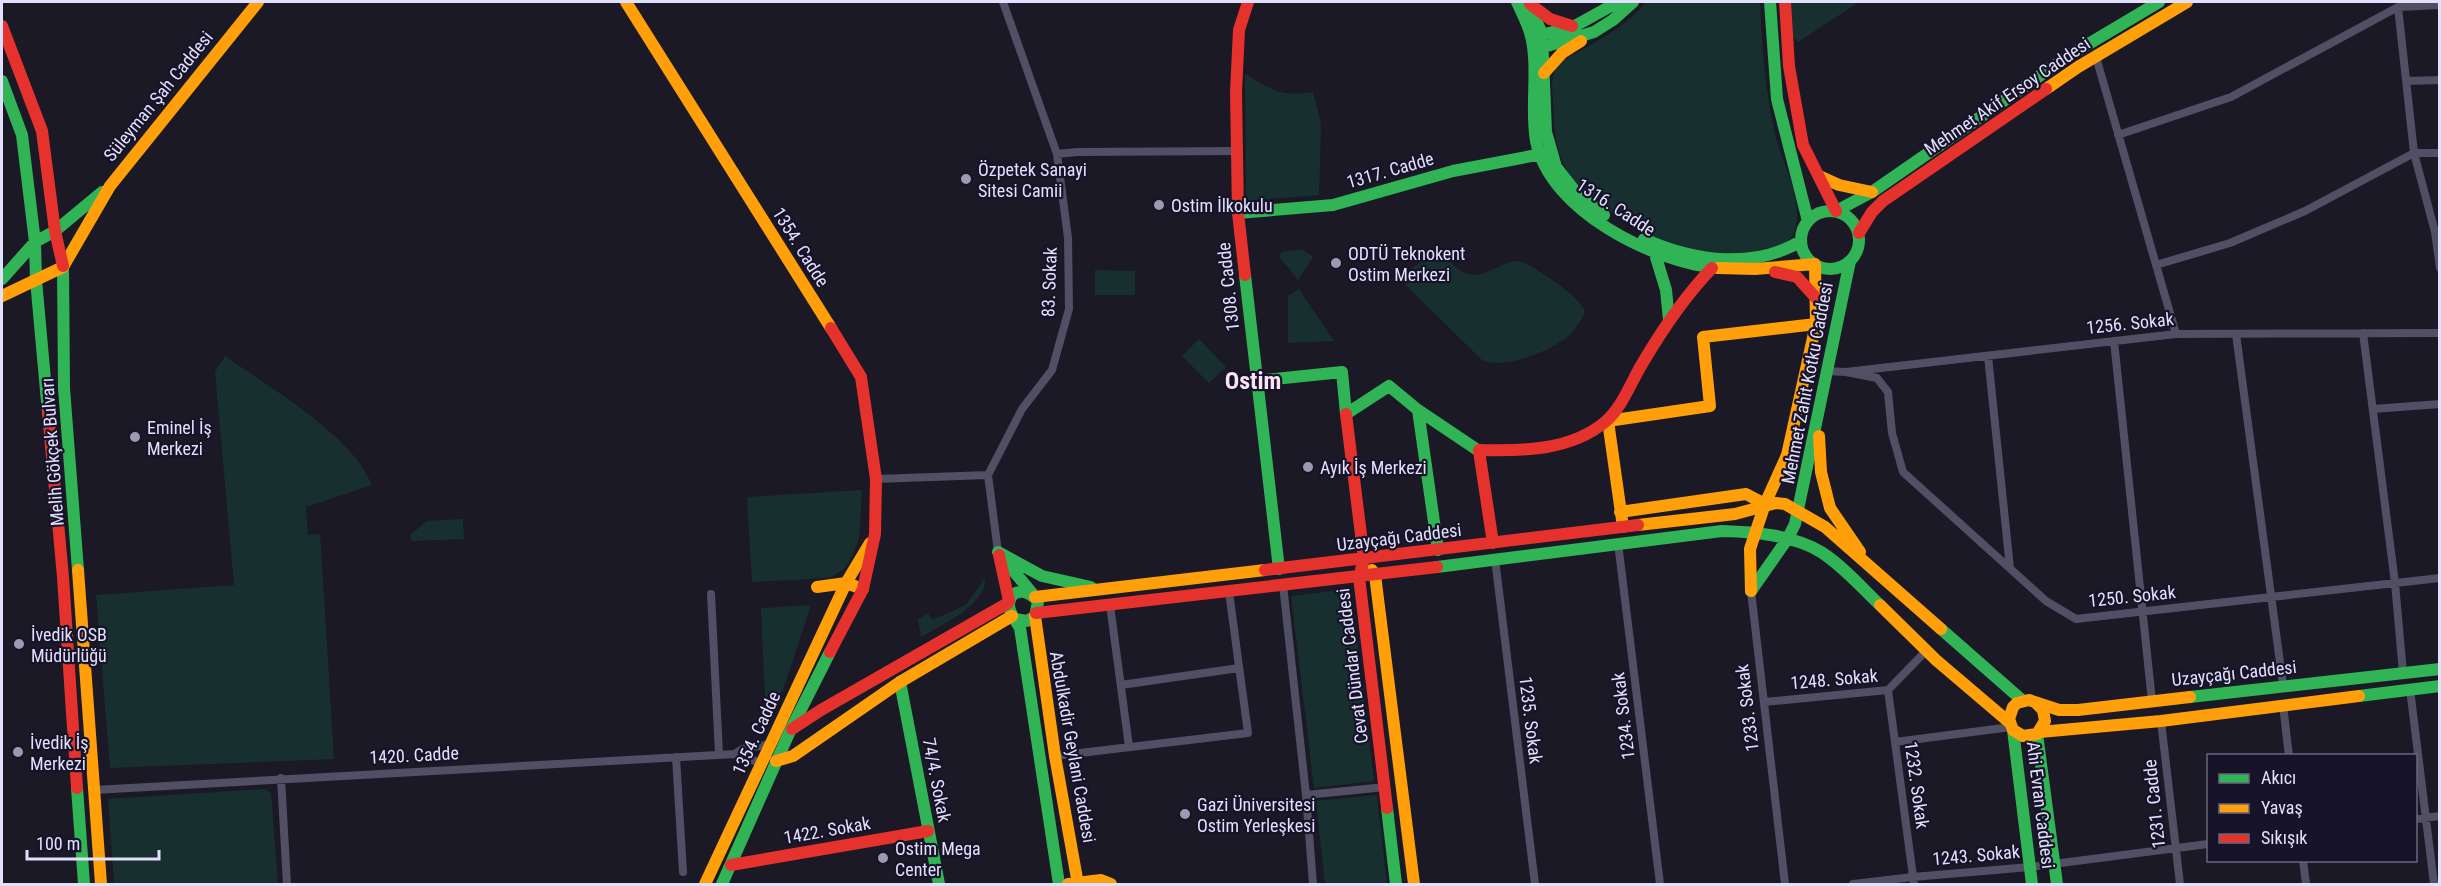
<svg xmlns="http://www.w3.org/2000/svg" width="2441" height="886" font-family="'Roboto Condensed',sans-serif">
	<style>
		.green { fill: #17302f }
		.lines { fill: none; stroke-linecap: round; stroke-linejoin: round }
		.street { stroke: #504f64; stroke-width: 8 }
		.fast { stroke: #30b455; stroke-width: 12 }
		.slow { stroke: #ff9f0a; stroke-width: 12 }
		.jam { stroke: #e5322d; stroke-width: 12 }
		.poi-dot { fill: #9c9ab1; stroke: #17142a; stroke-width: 2 }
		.labels { text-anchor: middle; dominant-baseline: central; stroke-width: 4.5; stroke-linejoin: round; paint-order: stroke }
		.street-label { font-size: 18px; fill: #e2e0fc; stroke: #17142a }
		.poi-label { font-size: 18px; fill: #e2e0fc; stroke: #17142a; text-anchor: start }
		.district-label { font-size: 24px; font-weight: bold; fill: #fce2f4; stroke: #17142a }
	</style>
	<rect width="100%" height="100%" fill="#1a1925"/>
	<path class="green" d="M1646,2H1760C1762,45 1765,87 1774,129C1780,160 1802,194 1796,227C1792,253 1742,256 1720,254C1696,253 1672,245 1650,235L1651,233L1641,228L1639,230C1608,210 1570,191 1559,152C1554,136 1554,119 1553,102C1552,89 1550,72 1560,63C1567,57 1576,53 1584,49C1607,35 1629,23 1646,2Z
		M1791,2H1859L1798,42L1793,37Z
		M1245,74C1272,90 1280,97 1313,92L1321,124L1319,195L1246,201Z
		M1302,249L1313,257L1298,280L1279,256L1282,252Z
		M1438,255C1452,258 1457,275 1474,275C1490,275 1504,260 1520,261C1535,267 1582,298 1585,312C1580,322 1575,331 1566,338C1548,352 1503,370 1482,360L1406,285L1405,272L1428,258Z
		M1095,270L1135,271V295H1095Z
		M1299,289L1334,341L1288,343V296Z
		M1199,339L1226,367L1209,383L1182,356Z
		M225,356C265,384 328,422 358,461C363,468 368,477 372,485L306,507L308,535L320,534L334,759L110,768L96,595L234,585L215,372Z
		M862,490L859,538L852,557L844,569L830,578L752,582L747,497Z
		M463,519L464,539L411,541V534L427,521Z
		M985,578C988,604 940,626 921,637L918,619L928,613L932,620L966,605Z
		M1351,589L1374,781L1314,788L1291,596Z
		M811,605L783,690L778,697L765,699L761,608Z
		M265,789L271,793L278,884H114L108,799Z
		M1377,795L1387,884H1325L1316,801Z"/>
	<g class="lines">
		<path class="street" d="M2440,5L2398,7L2414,153L2435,232H2440
			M2096,57L2176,334
			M2406,81L2440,80
			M2118,135L2231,97L2398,7
			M1057,154L1077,152L1237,151
			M2435,232L2440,268
			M2156,265L2230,243L2305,211L2414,153H2440
			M2363,333L2395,583L2403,673
			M2236,334L2283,685
			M2114,341L2152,701
			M1988,356L2010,568
			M1826,371L1846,372L2176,334L2440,333
			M1846,372L1877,378L1888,392L1892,433L1903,472L2046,601L2076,619L2440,578
			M2373,409L2440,404
			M876,479L988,475
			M1618,543L1660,884
			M998,552L988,475L1022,409L1052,370L1069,309L1068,238L1057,154L1003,2
			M1495,559L1535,884
			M1283,585L1306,795L1313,884
			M1751,591L1785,884
			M711,594L719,754
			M1110,605L1129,747
			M1121,685L1239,668
			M2410,689L2434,884
			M1888,690L1914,884
			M1764,702L1888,690L1926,651
			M2283,705L2289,756
			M2161,721L2180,884
			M1895,742L2011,727
			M735,754L742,759L763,762
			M1055,756L1248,733L1229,592
			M676,757L683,872
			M281,778L287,884
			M94,790L735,754L742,749L771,744
			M1306,795L1385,787
			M2416,819L2440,816
			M2303,860L2306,884
			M1853,884L1913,877L2030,867L2208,844"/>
		<path class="fast" d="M1517,2C1522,13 1528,24 1531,36C1539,70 1530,107 1536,141C1550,211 1653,262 1718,268
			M1528,2L1542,34L1546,132L1556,167L1578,195L1604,215
			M1770,2L1777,99L1808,221
			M1537,36L1573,27L1618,2
			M1537,49L1594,32L1613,20L1633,2
			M2,81L22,135L35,242L36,280L48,413
			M1801 240a29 29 0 1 1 58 0a29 29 0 1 1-58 0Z
			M1836,211L1872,192L2070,55L2159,2
			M1238,213L1333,205L1453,171L1547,153
			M1644,239C1693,261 1753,270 1801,241
			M1655,254L1666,290L1669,320
			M63,266L64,388L78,570
			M1245,275L1279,569
			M2,279L35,242L55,231L102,192
			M1256,381L1342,372L1346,414L1389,386L1418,410L1479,451
			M1418,410L1438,550
			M998,552L1042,576L1091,587
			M1006,562L1032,593
			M1437,567L1722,531C1755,532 1793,535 1821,552C1843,566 1861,587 1880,605
			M1751,591L1788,538L1795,524L1850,261
			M1015,619L1027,621L1035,616L1038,602C1031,590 1010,586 1009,605C1009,613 1016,621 1020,628L1059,884
			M1941,629L2023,701
			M900,682L939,884
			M2359,696L2440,686
			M2190,697L2440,669
			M2013,730L2032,884
			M2037,734L2057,884
			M77,788L84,884
			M1387,808L1396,884
			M722,884L790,731L830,652"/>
		<path class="slow" d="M626,2L831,328
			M1544,73L1562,53L1581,41
			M2046,89L2078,67L2187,2
			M1819,176L1839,185L1872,192
			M1718,268L1755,269L1815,264L1816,324L1787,455L1765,504L1750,549L1751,591
			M2,296L63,267L110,186L258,2
			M1819,436L1821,472L1830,508L1860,552
			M1620,512L1746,494L1765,504
			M1638,525L1735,514L1776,503L1785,504L1825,527L1941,629
			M1623,527L1608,421L1710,406L1703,337L1816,324
			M78,570L101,884
			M1372,570L1375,575L1414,884
			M817,587L846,583L863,589
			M1035,597L1265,570
			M1880,605L1936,660L2010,723
			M1035,616L1055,756L1078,884
			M2035,702L2043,710L2045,721L2037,734L2023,736L2013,730L2009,719L2013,707L2017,703L2029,700L2059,710H2078L2190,697
			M2040,732L2161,721L2359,696
			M776,761L793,756L900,682L1012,616
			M705,884L846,583L870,543
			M1068,884L1101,880L1111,884"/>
		<path class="jam" d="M1785,2L1789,66L1803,145L1836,211
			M1530,4L1550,19L1572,26
			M2,26L42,131L55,231L63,266
			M1859,233L1872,212L1883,201L2046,89
			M1775,272L1797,277L1816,298
			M1245,275L1238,213L1236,92L1239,30L1248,2
			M48,413L63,577L77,788
			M1346,414L1364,559L1359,577L1387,808
			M1479,450C1523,451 1570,451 1605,422C1622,408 1631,382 1642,364C1662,330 1684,297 1712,268
			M1479,451L1493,543
			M999,555L1009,601
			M1265,570L1638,525
			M1036,613L1437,567
			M830,652L863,589L875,534L876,479L861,377L831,328
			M792,729L821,710L1008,603
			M731,865L928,831"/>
	</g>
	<g class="poi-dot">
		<circle cx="966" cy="179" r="6"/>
		<circle cx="1159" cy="205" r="6"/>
		<circle cx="1336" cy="263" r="6"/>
		<circle cx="135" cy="437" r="6"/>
		<circle cx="1308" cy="467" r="6"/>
		<circle cx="19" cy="644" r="6"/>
		<circle cx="18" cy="752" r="6"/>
		<circle cx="1185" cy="814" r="6"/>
		<circle cx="883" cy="858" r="6"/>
	</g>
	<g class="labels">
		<g class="street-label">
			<text transform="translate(158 96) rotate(-51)">Süleyman Şah Caddesi</text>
			<text transform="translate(2007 96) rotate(-34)">Mehmet Akif Ersoy Caddesi</text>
			<text transform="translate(1390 170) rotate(-16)">1317. Cadde</text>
			<text transform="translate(1616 207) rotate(33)">1316. Cadde</text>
			<text transform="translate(801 247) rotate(58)">1354. Cadde</text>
			<text transform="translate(1049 282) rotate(-88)">83. Sokak</text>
			<text transform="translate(1228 287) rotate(-96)">1308. Cadde</text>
			<text transform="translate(2130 323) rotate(-6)">1256. Sokak</text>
			<text transform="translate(1807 383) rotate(-79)">Mehmet Zahit Kotku Caddesi</text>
			<text transform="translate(52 452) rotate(-94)">Melih Gökçek Bulvarı</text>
			<text transform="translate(1399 537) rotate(-7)">Uzayçağı Caddesi</text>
			<text transform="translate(2132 596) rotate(-6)">1250. Sokak</text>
			<text transform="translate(1352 666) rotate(-97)">Cevat Dündar Caddesi</text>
			<text transform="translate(2234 673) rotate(-6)">Uzayçağı Caddesi</text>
			<text transform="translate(1834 679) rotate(-5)">1248. Sokak</text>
			<text transform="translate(1747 708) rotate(-97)">1233. Sokak</text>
			<text transform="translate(1623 716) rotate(-97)">1234. Sokak</text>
			<text transform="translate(1531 720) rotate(83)">1235. Sokak</text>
			<text transform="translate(756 733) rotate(-65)">1354. Cadde</text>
			<text transform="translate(1073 747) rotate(80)">Abdulkadir Geylani Caddesi</text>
			<text transform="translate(414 755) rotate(-3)">1420. Cadde</text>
			<text transform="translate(937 780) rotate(79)">74/4. Sokak</text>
			<text transform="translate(1917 785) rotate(82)">1232. Sokak</text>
			<text transform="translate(2154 804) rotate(-96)">1231. Cadde</text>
			<text transform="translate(2041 805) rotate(83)">Ahi Evran Caddesi</text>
			<text transform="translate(827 830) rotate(-10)">1422. Sokak</text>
			<text transform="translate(1976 855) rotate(-5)">1243. Sokak</text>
		</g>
		<g class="poi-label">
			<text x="978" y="169">Özpetek Sanayi<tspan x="978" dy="21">Sitesi Camii</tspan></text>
			<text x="1171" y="205">Ostim İlkokulu</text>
			<text x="1348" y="253">ODTÜ Teknokent<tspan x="1348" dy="21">Ostim Merkezi</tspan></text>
			<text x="147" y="427">Eminel İş<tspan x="147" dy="21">Merkezi</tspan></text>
			<text x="1320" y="467">Ayık İş Merkezi</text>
			<text x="31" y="634">İvedik OSB<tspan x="31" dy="21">Müdürlüğü</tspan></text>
			<text x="30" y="742">İvedik İş<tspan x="30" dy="21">Merkezi</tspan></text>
			<text x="1197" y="804">Gazi Üniversitesi<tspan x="1197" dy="21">Ostim Yerleşkesi</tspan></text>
			<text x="895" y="848">Ostim Mega<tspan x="895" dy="21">Center</tspan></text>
		</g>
		<g class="district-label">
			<text x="1253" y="381">Ostim</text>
		</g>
	</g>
	<rect width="2441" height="886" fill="none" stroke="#e2e0fc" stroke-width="6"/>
	<rect x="2207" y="754" width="210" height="108" fill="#17142a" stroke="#68667e" stroke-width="1.5"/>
	<rect x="2219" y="774" width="30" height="9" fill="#30b455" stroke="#68667e" stroke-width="1.5"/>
	<text x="2261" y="784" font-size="18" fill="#e2e0fc">Akıcı</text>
	<rect x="2219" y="804" width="30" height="9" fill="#ff9f0a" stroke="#68667e" stroke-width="1.5"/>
	<text x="2261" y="814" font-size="18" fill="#e2e0fc">Yavaş</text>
	<rect x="2219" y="834" width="30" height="9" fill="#e5322d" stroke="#68667e" stroke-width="1.5"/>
	<text x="2261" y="844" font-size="18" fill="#e2e0fc">Sıkışık</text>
	<path d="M27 850v9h132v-9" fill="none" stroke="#e2e0fc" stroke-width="3"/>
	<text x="36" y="850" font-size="18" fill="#e2e0fc" stroke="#17142a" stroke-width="4.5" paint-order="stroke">100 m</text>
</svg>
